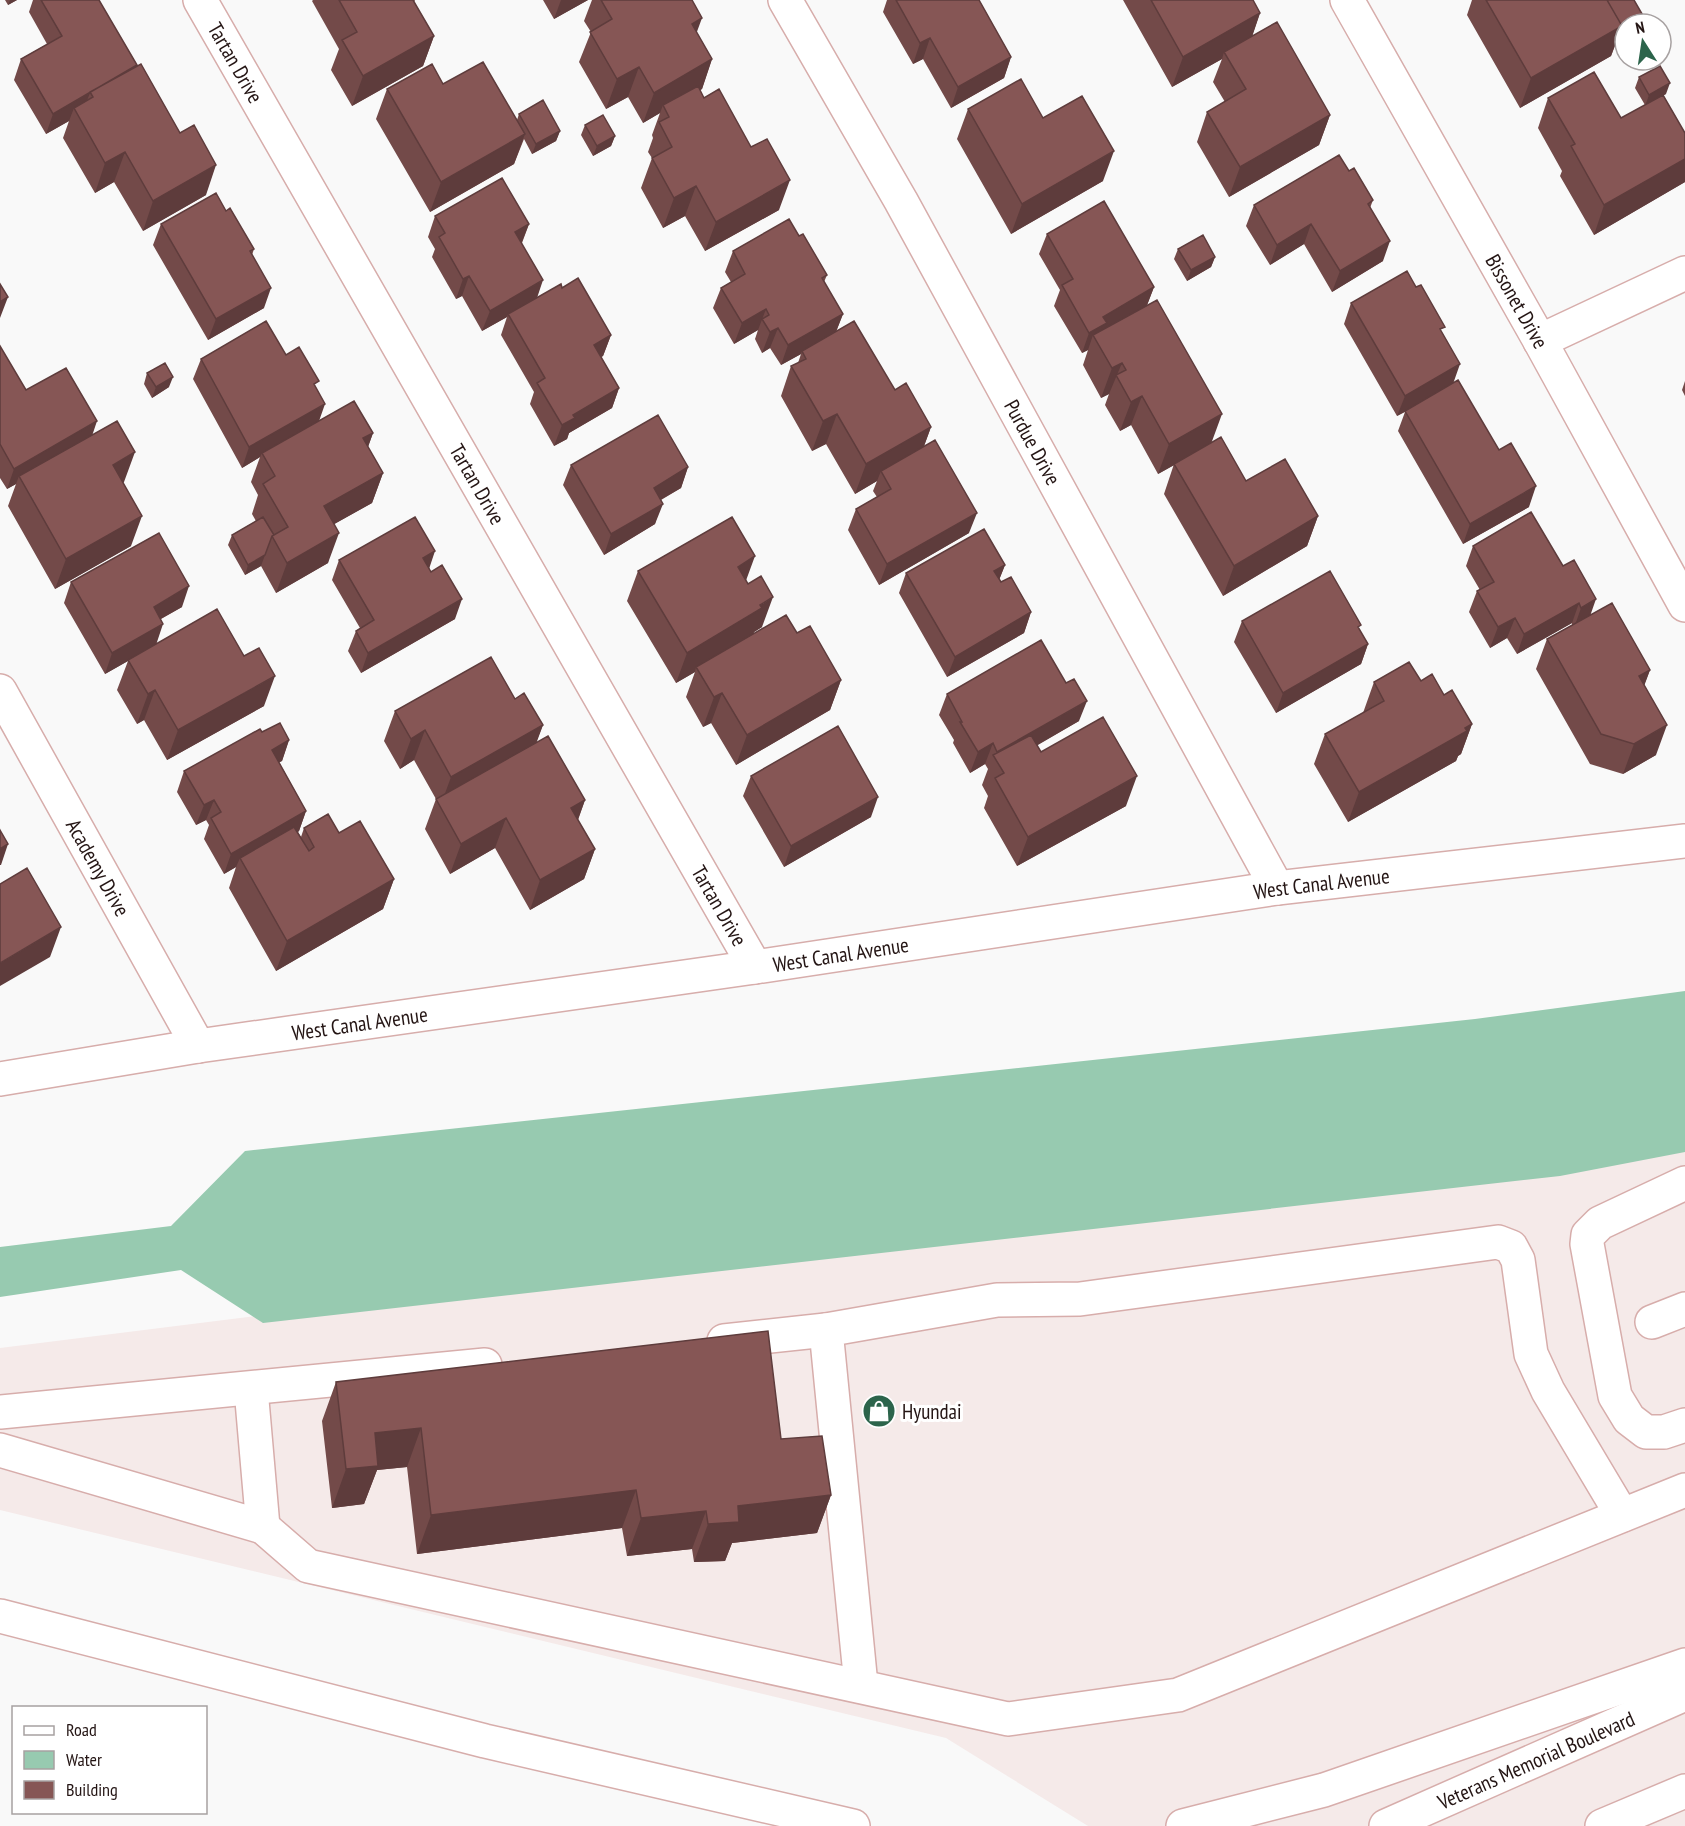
<svg xmlns="http://www.w3.org/2000/svg" width="1685" height="1826" font-family="'PT Sans Narrow',sans-serif">
	<style>
		.built { fill: #f5eae9 }
		.water { fill: #97cab0 }
		.lines { fill: none; stroke-linecap: round; stroke-linejoin: round }
		.minor-casing { stroke: #d7adab; stroke-width: 36 }
		.major-casing { stroke: #d7adab; stroke-width: 36 }
		.highway-casing { stroke: #d7adab; stroke-width: 36 }
		.minor { stroke: #fff; stroke-width: 33 }
		.major { stroke: #fff; stroke-width: 33 }
		.highway { stroke: #fff; stroke-width: 33 }
		.wall { fill: #734a49 }
		.shaded-wall { fill: #5e3c3c }
		.building { fill: #865655; stroke: #5e3c3c; stroke-width: 1.5 }
		.labels { text-anchor: middle; dominant-baseline: central; stroke-width: 6; stroke-linejoin: round; paint-order: stroke }
		.street-label { font-size: 21px; fill: #241514; stroke: #fff }
		.poi-label { font-size: 21px; fill: #241514; stroke: #fff; text-anchor: start }
	</style>
	<rect width="100%" height="100%" fill="#f9f9f9"/>
	<path class="built" d="M1685,1138V1826H1088L946,1738L0,1510V1348Z"/>
	<path class="water" d="M1685,991V1152L1560,1176L263,1323L181,1270L0,1297V1247L171,1226L245,1151L1475,1019Z"/>
	<g class="lines">
		<defs>
			<g id="minor">
				<path id="s1" d="M200,0L755,967"/>
				<path id="s2" d="M785,0L901,201L1277,888"/>
				<path id="s3" d="M1347,0L1540,341L1685,605"/>
				<path d="M1540,341L1685,273"/>
				<path id="s4" d="M0,691L198,1046"/>
				<path id="s5" d="M0,1079L198,1046L755,967L1277,888L1685,841"/>
				<path d="M1685,1183L1600,1223L1588,1235L1587,1244L1615,1396L1629,1419L1646,1432H1664L1685,1425"/>
				<path d="M1652,1322L1685,1309"/>
				<path d="M724,1341L826,1330"/>
				<path d="M0,1412L485,1365"/>
				<path d="M0,1450L263,1527L251,1389"/>
				<path d="M263,1527L308,1566L1008,1719L1178,1695L1685,1490"/>
				<path d="M861,1685L826,1330L997,1300L1080,1299L1498,1242L1511,1247L1518,1260L1531,1354L1548,1391L1622,1515"/>
			</g>
			<g id="major">
				<path id="s6" d="M1386,1826L1685,1694"/>
				<path d="M1602,1826L1685,1791"/>
			</g>
			<path id="highway" d="M0,1616L485,1741L853,1826
				M1183,1826L1324,1790L1685,1665"/>
		</defs>
		<use href="#minor" class="minor-casing"/>
		<use href="#major" class="major-casing"/>
		<use href="#highway" class="highway-casing"/>
		<use href="#minor" class="minor"/>
		<use href="#major" class="major"/>
		<use href="#highway" class="highway"/>
	</g>
	<path class="wall" d="M5,0H17L8,5Z
		M33,0H99L206,195L143,231L114,182L95,193L63,138L69,121L46,134L14,80L21,59L47,44L29,12Z
		M313,0H415L414,2L434,36L423,66L352,106L331,70L339,49L312,1Z
		M543,0H588L554,19Z
		M592,0H692L697,33L712,59L702,89L700,90L704,98L779,210L705,251L685,216L663,228L641,188L652,158L648,152L653,138L652,135L660,113L643,123L628,97L606,109L579,62L591,32L584,21Z
		M887,0H979L1011,57L1004,78L951,108L923,59L913,64L883,12Z
		M1123,0H1253L1260,13L1252,36L1330,115L1319,145L1229,197L1197,142L1207,112L1225,102L1213,82L1222,59L1172,87Z
		M1472,0H1634L1625,38L1619,41L1618,38L1611,56L1520,108L1467,15Z
		M1639,77L1666,94L1663,95L1685,133V182L1594,235L1560,176L1562,171L1538,128L1548,98L1621,118L1645,105L1635,88Z
		M443,84L517,120L519,114L560,131L556,141L532,154L524,139L514,164L430,212L376,119L387,89Z
		M968,109L1043,118L1103,181L1011,234L957,139Z
		M585,125L615,136L611,146L593,156L581,135Z
		M1349,171L1373,200L1370,208L1383,261L1332,292L1304,244L1270,265L1246,226L1254,205Z
		M226,211L254,249L252,255L264,308L208,340L153,245L161,224Z
		M435,216L529,224L522,243L537,298L562,288L611,335L603,356L601,357L619,388L612,408L569,433L567,439L554,446L530,404L534,392L501,335L507,317L482,331L462,296L456,299L432,257L435,249L428,237Z
		M1047,234L1154,287L1147,305L1211,443L1246,481L1318,516L1307,546L1223,596L1164,494L1174,464L1178,463L1158,474L1131,425L1120,431L1105,405L1109,394L1101,398L1083,365L1088,350L1082,353L1054,306L1060,290L1039,254Z
		M799,236L827,275L824,282L843,314L836,332L931,427L924,446L969,533L879,585L848,530L856,509L877,497L873,491L877,481L855,494L826,444L812,451L781,396L791,366L798,363L801,354L781,365L770,348L762,353L755,339L758,330L734,344L713,308L721,288L731,282L725,272L733,251Z
		M1178,249L1215,257L1211,267L1187,281L1174,259Z
		M1351,303L1442,333L1453,384L1529,507L1463,544L1398,431L1405,412L1397,416L1344,324Z
		M0,347L26,390L92,435L124,482L123,483L131,546L55,589L8,506L16,484L7,489L0,478Z
		M286,355L316,388L319,421L373,433L368,447L383,473L372,503L334,524L328,563L276,593L261,566L245,575L228,545L232,535L256,521L252,514L258,495L251,482L260,457L242,468L193,379L201,359Z
		M147,373L169,387L152,398L144,384Z
		M1685,381V396L1682,390Z
		M571,465L688,467L681,488L661,500L655,524L604,555L563,485Z
		M1531,512L1591,615L1650,670L1644,685L1656,755L1623,774L1590,764L1536,669L1547,639L1572,625V623L1517,654L1507,638L1490,648L1469,612L1477,591L1480,590L1466,566L1473,546Z
		M339,560L429,568L455,619L361,673L348,651L356,631L360,628L332,580Z
		M1005,565L999,580L1031,612L1024,633L947,677L899,593L906,573Z
		M638,571L746,581L762,627L754,632L753,634L797,633L841,680L830,710L736,765L711,723L703,727L686,697L695,672L676,683L627,601Z
		M71,582L182,607L161,619L156,644L264,706L167,760L144,720L137,724L117,690L128,661L105,674L64,603Z
		M1242,621L1359,629L1368,644L1361,664L1276,713L1234,642Z
		M1421,681L1444,695L1472,724L1461,754L1458,756L1456,761L1348,822L1314,764L1325,734L1363,713L1374,682Z
		M947,694L1079,721L1037,745L1041,752L1126,806L1017,866L984,808L988,796L982,785L988,769L985,764L970,773L953,743L954,740L939,715Z
		M515,699L543,725L536,742L585,800L578,820L595,849L584,879L530,910L495,848L450,874L425,829L436,799L414,760L400,769L384,741L395,711Z
		M262,732L289,740L282,761L279,762L306,811L299,831L298,832L301,837L304,828L339,833L394,879L383,909L276,971L229,888L236,867L224,874L204,839L209,825L206,820L196,825L177,792L184,771Z
		M751,776L871,817L784,867L743,796Z
		M336,1382L781,1439L831,1495L817,1533L732,1543L725,1561L694,1562L692,1549L627,1556L622,1528L417,1554L407,1467L377,1470L364,1504L332,1508L322,1421Z"/>
	<path class="shaded-wall" d="M10,0H17L8,5Z
		M561,0H588L554,19Z
		M1260,13L1250,43L1224,52L1222,59L1172,87L1183,57Z
		M702,18L691,48L692,24Z
		M1645,19L1643,24H1635Z
		M1622,26L1611,56L1520,108L1531,78Z
		M1625,30V38L1619,41L1623,31Z
		M434,36L423,66L352,106L363,76Z
		M930,38L923,59L913,64L920,43Z
		M1011,57L1004,78L951,108L958,87Z
		M712,59L702,89L665,110L663,105L660,113L643,123L654,93Z
		M639,67L628,97L606,109L617,79Z
		M1670,83L1666,94L1645,106L1649,95Z
		M90,93L82,113L74,108L69,121L46,134L53,114Z
		M1330,115L1319,145L1229,197L1240,167Z
		M560,131L556,141L532,154L536,144Z
		M525,134L514,164L430,212L441,182Z
		M615,136L611,146L593,156L597,146Z
		M1114,151L1103,181L1011,234L1022,204Z
		M125,152L114,182L95,193L105,163Z
		M1685,159V182L1594,235L1604,205Z
		M216,165L206,195L143,231L153,201Z
		M790,180L779,210L705,251L716,222Z
		M696,186L685,216L663,228L674,198Z
		M529,224L521,244L515,232Z
		M1311,224L1304,244L1270,265L1277,245Z
		M1390,241L1383,261L1332,292L1340,271Z
		M1215,257L1211,267L1187,281L1191,270Z
		M469,276L462,296L456,299L463,279Z
		M543,280L536,301L508,314L507,317L482,331L490,311Z
		M1154,287L1146,308L1093,335L1088,350L1082,353L1089,333L1103,317Z
		M271,288L264,308L208,340L216,319Z
		M8,297L0,318V302Z
		M766,309L758,330L734,344L742,323Z
		M843,314L835,334L802,351L801,354L781,365L788,345Z
		M778,328L770,348L762,353L770,332Z
		M611,335L603,356L586,365L594,345Z
		M1122,363L1109,394L1101,398L1112,368Z
		M1460,364L1453,384L1397,416L1405,396Z
		M173,377L169,387L152,398L156,387Z
		M619,388L612,408L569,433L567,439L554,446L562,425L573,415Z
		M1142,396L1131,425L1120,431L1131,402Z
		M325,404L318,424L262,453L260,457L242,468L249,447Z
		M837,414L826,444L812,451L823,421Z
		M1222,414L1211,444L1158,474L1169,444Z
		M97,421L90,442L19,476L16,484L7,489L14,469Z
		M931,427L920,457L881,471L877,481L855,494L866,464Z
		M373,433L362,463L363,438Z
		M135,452L124,482L102,495L113,465Z
		M688,467L681,488L646,508L654,488Z
		M383,473L372,503L313,536L324,506Z
		M1536,486L1529,507L1463,544L1470,524Z
		M663,504L655,524L604,555L611,534Z
		M977,513L969,533L879,585L887,564Z
		M142,516L131,546L55,589L66,559Z
		M1318,516L1307,546L1223,596L1234,566Z
		M339,533L328,563L276,593L287,563Z
		M435,551L428,572L423,558Z
		M265,555L261,566L245,575L248,565Z
		M755,556L744,586L738,567Z
		M1005,565L997,585L994,571Z
		M189,586L182,607L146,627L154,607Z
		M773,597L762,627L754,632L752,638L696,667L695,672L676,683L687,653Z
		M462,599L455,619L361,673L368,653Z
		M1596,599L1589,619L1574,628L1581,608Z
		M1579,603L1572,623L1517,654L1524,634Z
		M1031,612L1024,633L947,677L955,657Z
		M1515,618L1507,638L1490,648L1498,627Z
		M163,624L156,645L105,674L112,653Z
		M1368,644L1361,664L1276,713L1283,693Z
		M1650,670L1639,700V676Z
		M275,676L264,706L167,760L178,730Z
		M841,680L830,710L736,765L747,735Z
		M155,690L144,720L137,724L148,694Z
		M722,693L711,723L703,727L714,697Z
		M1087,701L1079,721L1000,767L995,759L997,752Z
		M1472,724L1461,754L1458,756L1456,761L1348,822L1359,792Z
		M543,725L532,755L440,807L451,777Z
		M1667,725L1656,755L1623,774L1634,744Z
		M425,730L414,760L400,769L411,739Z
		M289,740L282,761L264,770L272,750Z
		M993,743L985,764L970,773L978,752Z
		M1137,776L1126,806L1017,866L1028,837Z
		M878,797L871,817L784,867L791,846Z
		M214,800L206,820L196,825L204,805Z
		M585,800L574,830L571,808Z
		M306,811L299,831L243,864L240,858L236,867L224,874L231,854Z
		M506,818L495,848L450,874L461,844Z
		M8,844L1,865H0V849Z
		M595,849L584,879L530,910L540,880Z
		M394,879L383,909L276,971L287,941Z
		M61,927L50,957L0,986V963Z
		M421,1428L407,1467L377,1470L364,1504L332,1508L346,1469L375,1433Z
		M636,1490L622,1528L417,1554L431,1515Z
		M831,1495L817,1533L732,1543L725,1561L694,1562L708,1524L738,1506Z
		M706,1511L692,1549L627,1556L641,1518Z"/>
	<path class="building" d="M41,0H99L137,65L53,114L21,59L62,36Z
		M339,0H413L434,36L363,76L342,40L357,32Z
		M601,0H692L702,18L692,24L712,59L654,93L639,67L617,79L590,32L612,19Z
		M896,0H979L1011,57L958,87L930,38L920,43Z
		M1151,0H1253L1260,13L1183,57Z
		M1486,0H1607L1622,26L1531,78Z
		M1607,0H1634L1645,19L1635,24H1625V30L1623,31L1621,28L1622,26Z
		M1277,22L1330,115L1240,167L1207,112L1246,89L1224,52Z
		M483,62L525,134L441,182L387,89L432,64L443,84Z
		M141,64L180,133L194,125L216,165L153,201L125,152L105,163L74,108L93,97L90,92Z
		M1660,66L1670,83L1649,95L1639,77Z
		M1594,72L1621,118L1663,95L1685,133V159L1604,205L1571,146L1575,144L1548,98Z
		M1021,79L1043,118L1082,96L1114,151L1022,204L968,109Z
		M698,86L704,98L719,89L751,147L767,139L790,180L716,222L696,186L674,198L652,158L672,147L659,122L669,117L663,105Z
		M543,100L560,131L536,144L519,114Z
		M603,115L615,136L597,146L585,125Z
		M1339,155L1349,171L1354,168L1373,200L1368,204L1390,241L1340,271L1311,224L1277,245L1254,205Z
		M502,178L529,224L515,232L543,280L490,311L469,276L463,279L439,237L445,233L435,216Z
		M216,193L226,211L230,208L254,249L250,251L271,288L216,319L161,224Z
		M1104,201L1154,287L1103,317L1107,323L1089,333L1062,285L1073,279L1047,234Z
		M789,219L799,236L803,234L827,275L822,278L843,314L788,345L778,328L770,332L762,319L769,315L766,309L742,323L721,288L745,274L733,251Z
		M1203,235L1215,257L1191,270L1178,249Z
		M1407,271L1416,287L1421,285L1445,327L1440,329L1460,364L1405,396L1351,303Z
		M578,278L611,335L594,345L619,388L573,415L575,418L562,425L537,383L545,378L508,314L561,284L562,288Z
		M0,284L8,297L0,302Z
		M1157,300L1222,414L1169,444L1142,396L1131,402L1116,375L1126,370L1122,363L1112,368L1093,335Z
		M266,321L286,355L299,347L319,381L314,384L325,404L249,447L201,359Z
		M854,321L895,390L906,383L931,427L866,464L837,414L823,421L791,366L806,359L802,351Z
		M0,346L26,390L66,368L97,421L14,469L0,444Z
		M165,363L173,377L156,387L147,373Z
		M1458,380L1499,450L1511,443L1536,486L1470,524L1405,411Z
		M354,401L373,433L363,438L383,473L324,506L339,533L287,563L272,536L288,527L263,484L275,476L262,453Z
		M658,415L688,467L654,488L663,504L611,534L571,465Z
		M117,421L135,452L113,465L142,516L66,559L19,476Z
		M1221,437L1246,481L1285,459L1318,516L1234,566L1174,464Z
		M935,440L977,513L887,564L856,509L891,489L881,471Z
		M1531,512L1563,566L1574,560L1596,599L1581,608L1579,603L1524,634L1515,618L1498,627L1477,591L1494,582L1473,546Z
		M263,517L274,535L272,536L265,555L248,565L232,535Z
		M415,517L435,551L423,558L431,572L442,565L462,599L368,653L356,631L374,620L339,560Z
		M732,517L755,556L738,567L748,584L761,576L773,597L760,605L762,608L687,653L638,571Z
		M984,529L1005,565L994,571L1001,582L1011,577L1031,612L955,657L906,573Z
		M159,533L189,586L154,607L163,624L112,653L71,582Z
		M1330,571L1361,625L1358,627L1368,644L1283,693L1242,621Z
		M1612,603L1650,670L1639,676L1667,725L1634,744L1601,734L1547,639Z
		M217,609L244,656L259,648L275,676L178,730L155,690L148,694L128,660Z
		M786,615L797,633L810,626L841,680L747,735L722,693L714,697L696,667Z
		M1041,640L1066,683L1074,679L1087,701L997,752L993,743L978,752L960,722H962L947,694Z
		M491,657L515,699L524,693L543,725L451,777L425,730L411,739L395,711Z
		M1409,662L1421,681L1432,674L1444,695L1452,690L1472,724L1465,728L1467,731L1359,792L1325,734L1384,701L1374,682Z
		M1103,717L1137,776L1028,837L995,778L1004,773L993,755L1031,735L1041,752Z
		M280,723L289,740L272,750L306,811L231,854L211,818L221,812L214,800L204,805L184,771L260,729L262,732Z
		M838,726L878,797L791,846L751,776Z
		M548,736L585,800L571,808L595,849L540,880L506,818L461,844L436,799Z
		M328,814L339,833L360,821L394,879L287,941L240,858L294,827L309,851L314,847L304,828Z
		M0,830L8,844L0,849Z
		M27,868L61,927L0,963V884Z
		M768,1331L781,1439L822,1436L831,1495L738,1506L739,1522L708,1524L706,1511L641,1518L636,1490L431,1515L421,1428L375,1433L378,1466L346,1469L336,1382Z"/>
	<defs>
		<symbol id="shop-disc" viewBox="-11 -11 22 22"><circle r="9.5" fill="#2c644b" stroke="#fff"/><path d="M-5-2.5h2.3a2.7 3.5 0 0 1 5.4 0H5L5.5 6h-11ZM-1.5-2.5h3a1.5 2.3 0 0 0-3 0Z" fill="#fff"/></symbol>
	</defs>
	<g fill-rule="evenodd">
		<use href="#shop-disc" x="860" y="1392" width="38" height="38"/>
	</g>
	<g class="labels">
		<g class="street-label">
			<text stroke="none"><textPath href="#s1" startOffset="72">Tartan Drive</textPath></text>
			<text stroke="none"><textPath href="#s3" startOffset="346">Bissonet Drive</textPath></text>
			<text stroke="none"><textPath href="#s2" startOffset="507">Purdue Drive</textPath></text>
			<text stroke="none"><textPath href="#s1" startOffset="558">Tartan Drive</textPath></text>
			<text stroke="none"><textPath href="#s4" startOffset="202">Academy Drive</textPath></text>
			<text stroke="none"><textPath href="#s5" startOffset="1336">West Canal Avenue</textPath></text>
			<text stroke="none"><textPath href="#s1" startOffset="1044">Tartan Drive</textPath></text>
			<text stroke="none"><textPath href="#s5" startOffset="850">West Canal Avenue</textPath></text>
			<text stroke="none"><textPath href="#s5" startOffset="364">West Canal Avenue</textPath></text>
			<text stroke="none"><textPath href="#s6" startOffset="164">Veterans Memorial Boulevard</textPath></text>
		</g>
		<g class="poi-label">
			<text x="902" y="1411">Hyundai</text>
		</g>
	</g>
	<rect x="12" y="1706" width="195" height="108" fill="#ffffff" stroke="#a7a1a1" stroke-width="1.5"/>
	<rect x="24" y="1726" width="30" height="9" fill="#ffffff" stroke="#a7a1a1" stroke-width="1.5"/>
	<text x="66" y="1736" font-size="18" fill="#241514">Road</text>
	<rect x="24" y="1751" width="30" height="18" fill="#97cab0" stroke="#a7a1a1" stroke-width="1.5"/>
	<text x="66" y="1766" font-size="18" fill="#241514">Water</text>
	<rect x="24" y="1781" width="30" height="18" fill="#865655" stroke="#a7a1a1" stroke-width="1.5"/>
	<text x="66" y="1796" font-size="18" fill="#241514">Building</text>
	<g transform="translate(1643 42) rotate(348)"><circle r="28" fill="#ffffff" stroke="#a7a1a1" stroke-width="1.5"/>
	<path d="M0-4.5L10 22L0 15L-10 22Z" fill="#2c644b"/>
	<text y="-9" font-size="16" font-weight="bold" text-anchor="middle" fill="#241514">N</text>
	</g>
</svg>
